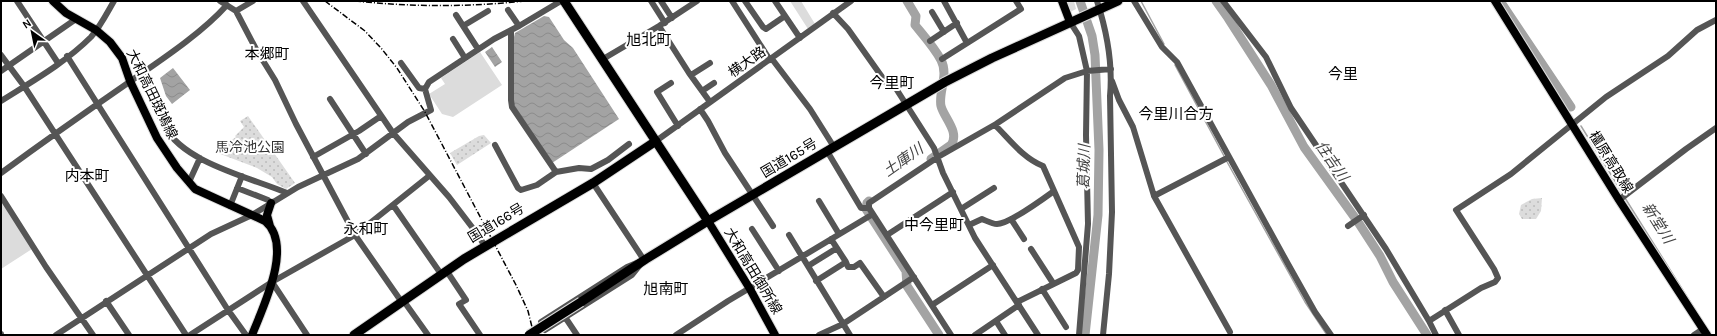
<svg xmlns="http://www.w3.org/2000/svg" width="1717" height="336" font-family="Karla,'Noto Sans JP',sans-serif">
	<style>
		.green { fill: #dcdcdc }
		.park { fill: url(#park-dots) }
		.water { fill: url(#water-waves) }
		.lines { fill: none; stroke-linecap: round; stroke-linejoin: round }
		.stream { stroke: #a3a3a3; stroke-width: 1.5 }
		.river { stroke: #a3a3a3; stroke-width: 9 }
		.major-casing { stroke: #dbdbdb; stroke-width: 10 }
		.highway-casing { stroke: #dbdbdb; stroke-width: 11 }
		.minor { stroke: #555; stroke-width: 6 }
		.major { stroke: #000; stroke-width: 8 }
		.highway { stroke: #000; stroke-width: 9 }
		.rail { stroke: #000; stroke-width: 1.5; stroke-dasharray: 6 2 1 2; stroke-linecap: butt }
		.highway-bridge-casing { stroke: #dbdbdb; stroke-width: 11; stroke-linecap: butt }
		.highway-bridge { stroke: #000; stroke-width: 9 }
		.labels { text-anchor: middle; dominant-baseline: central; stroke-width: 4; stroke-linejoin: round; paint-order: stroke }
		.street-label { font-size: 14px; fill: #000; stroke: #fff }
		.park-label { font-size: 14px; fill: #333; stroke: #fff }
		.neighbourhood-label { font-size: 15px; fill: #000; stroke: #fff }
		.water-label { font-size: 15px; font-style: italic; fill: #444; stroke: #fff }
	</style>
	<defs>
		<pattern id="park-dots" width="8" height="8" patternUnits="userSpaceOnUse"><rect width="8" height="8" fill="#dcdcdc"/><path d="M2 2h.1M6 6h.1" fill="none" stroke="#bbb" stroke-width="1.8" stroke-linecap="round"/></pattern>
		<pattern id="water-waves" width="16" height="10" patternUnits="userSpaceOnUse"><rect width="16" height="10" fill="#a3a3a3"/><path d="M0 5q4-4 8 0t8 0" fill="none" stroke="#8b8b8b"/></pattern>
	</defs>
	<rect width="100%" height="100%" fill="#fff"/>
	<path class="green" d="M790,1H801L815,24L808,29Z
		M1067,1H1074L1076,9L1070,12Z
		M480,52L502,85L453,117L442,114L429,94L445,84L441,78Z
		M3,203L32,249L1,269V204Z"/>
	<path class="park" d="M248,116L295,183L286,189L277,184L272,177L257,168L215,152L236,137L235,136L244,127L240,121Z
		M484,135L491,143L457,165L450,153L479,136Z
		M1542,198L1541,211L1536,219H1522L1519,214L1521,205L1532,199Z"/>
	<path class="water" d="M544,16L549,17L564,40L573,48L619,119L552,163L515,107L513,102L514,37L515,33Z
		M492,47L502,62L495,67L485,52Z
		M173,68L190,90L172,104L166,96L160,78Z"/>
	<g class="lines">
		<path class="stream" d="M1141,1L1164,44
			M1175,65L1224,156
			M1581,126L1623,194
			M1226,160L1305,302L1327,335
			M1625,198L1706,327"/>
		<path class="river" d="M907,1L916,16L915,25C924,36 934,47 941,60C949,75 938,93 941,106C944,118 960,132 951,145L931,159
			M1080,1L1092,36L1095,55L1099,150L1098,215L1085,335
			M1216,1L1228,18L1271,85L1304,147L1358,222L1380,256L1393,282L1427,335
			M1500,1L1571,107
			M869,201L867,203L866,209L906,271L907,286L939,335"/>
		<defs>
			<path id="major" d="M53,1L66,13L96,30L110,42L122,58L130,81L157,138L177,168L195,189L265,221C294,245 263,307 252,335
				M1062,1L1070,22
				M1495,1L1619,200L1707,335
				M708,221L750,289L775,335
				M270,226L267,215L271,203"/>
			<path id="highway" d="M564,1L708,221
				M581,302L646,259L708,221L945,82L992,58L1118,1
				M354,335L464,259L593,183L656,141"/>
		</defs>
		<use href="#major" class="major-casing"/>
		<use href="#highway" class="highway-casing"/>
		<path class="minor" d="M17,1L58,63
			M220,1L236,11L253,1
			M303,1L393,133L449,197L475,231L485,246
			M651,1L665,23
			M661,1L672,18
			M732,1L770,60
			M745,1L763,27L766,29L785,16
			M775,1L800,38
			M944,1L967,43
			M1097,1C1107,32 1113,64 1110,96L1112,212L1109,274L1103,335
			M1134,1L1162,47L1177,62L1288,264L1315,312L1331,335
			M1223,1L1266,57L1291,108L1386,249L1429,321L1436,335
			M508,10L519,26
			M236,11L257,51L275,80L296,124L355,235L401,301
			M932,12L944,32
			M833,13L848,29L887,84L895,87L934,148L943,173L975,238L1038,335
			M456,15L478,49
			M1070,22L1079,36L1087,71L1086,135L1088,224L1079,335
			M463,26L488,11
			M659,26L689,73L710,102
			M511,31V100L512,107L556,172
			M453,39L465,58
			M930,41L957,23
			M1,55L24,86L186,335
			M67,56L228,310L246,335
			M603,59L659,26L697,1
			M772,59L810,109L834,147
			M942,59L1021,9L1016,1
			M401,63L419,88L425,89
			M1,71L76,19
			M143,73C151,91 156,111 165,127C184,163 252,178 287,193
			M691,75L710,63
			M1112,81L1119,100L1133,127L1154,196L1230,332
			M671,83L657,92L678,126
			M702,91L714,83
			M330,99L366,154
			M1,101C31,82 65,63 91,37C100,27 107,13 114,1
			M700,109L708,121L725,153L773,226
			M995,125C1010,140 1023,158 1043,166L1079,247L1078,270L1076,273L1017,302
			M656,141L851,1
			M495,145L518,188L521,190L537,185L556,172L579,168L591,169L608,160L629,144
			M827,151L861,208H869
			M313,157L359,131L381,116
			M1,173C42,143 83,114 125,85C158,62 200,35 227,5
			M189,182L200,158
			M593,183L644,260
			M237,188L268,200L271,203
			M1,196L46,267L93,335
			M1154,196L1229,157
			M1619,200L1686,149L1716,128
			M819,201L839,234
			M393,205L441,274
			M230,206L242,176
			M961,209L994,188
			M1011,219L1024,239
			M969,225L982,219C987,221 992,224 997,224C1009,224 1043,199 1054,191
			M1348,226L1364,215
			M752,229L779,271
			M789,235L850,335
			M887,235L953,192
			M1031,249L1053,283
			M644,260L632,275L545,330L541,322L627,267Z
			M846,262L848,267H854L860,263L884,297
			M808,266L837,248
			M446,270L466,300L459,304L480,335
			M816,281L846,262L831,239
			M272,282L307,335
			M1042,289L1066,327
			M403,300L428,335
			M106,301L129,335
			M932,305L993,265
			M1445,310L1459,335
			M565,317L577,335
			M996,321L1005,335
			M1429,321L1481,288L1495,282L1498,278L1494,269L1456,210L1511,174L1606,97L1668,56L1697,30L1716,20
			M1,334V335
			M56,335L211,234L252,215L298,187L358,159L408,122L431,110L425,89L429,82L494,39L519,26L561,1
			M190,335L272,282L355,235L429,176
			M676,335L728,301L873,214
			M819,335L843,324L914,277
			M951,335L869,208V203L938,157L996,124L1065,78L1087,71L1111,69
			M975,335L1019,305
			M1694,335L1703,329"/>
		<use href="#major" class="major"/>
		<use href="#highway" class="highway"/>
		<path class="rail" d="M325,1L365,31L381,48L397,68L425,112L516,285L528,311L534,335
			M355,1C412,7 469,7 525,1"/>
		<defs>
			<path id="highway-bridge" d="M529,335L581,302"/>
		</defs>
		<use href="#highway-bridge" class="highway-bridge-casing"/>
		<use href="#highway-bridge" class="highway-bridge"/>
	</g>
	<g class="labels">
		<g class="street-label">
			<text transform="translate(747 62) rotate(-35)">横大路</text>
			<text transform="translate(152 94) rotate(64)">大和高田斑鳩線</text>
			<text transform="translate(789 158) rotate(-31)">国道165号</text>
			<text transform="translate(1611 162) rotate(58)">橿原高取線</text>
			<text transform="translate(496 223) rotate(-31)">国道166号</text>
			<text transform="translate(753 271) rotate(59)">大和高田御所線</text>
		</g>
		<g class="park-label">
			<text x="250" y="147">馬冷池公園</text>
		</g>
		<g class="neighbourhood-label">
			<text x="649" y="40">旭北町</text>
			<text x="267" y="54">本郷町</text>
			<text x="1343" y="74">今里</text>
			<text x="892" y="83">今里町</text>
			<text x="1176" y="114">今里川合方</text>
			<text x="87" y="176">内本町</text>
			<text x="934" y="225">中今里町</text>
			<text x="366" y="229">永和町</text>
			<text x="666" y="289">旭南町</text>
		</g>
		<g class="water-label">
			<text transform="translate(903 160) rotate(-35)">土庫川</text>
			<text transform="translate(1332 161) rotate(55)">住吉川</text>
			<text transform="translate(1084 167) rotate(-89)">葛城川</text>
			<text transform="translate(1658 223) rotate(58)">新堂川</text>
		</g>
	</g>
	<rect width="1717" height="336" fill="none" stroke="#000000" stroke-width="4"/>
	<g transform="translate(32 32) rotate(327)" stroke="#ffffff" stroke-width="3" paint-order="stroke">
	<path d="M0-3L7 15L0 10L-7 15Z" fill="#000000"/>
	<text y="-6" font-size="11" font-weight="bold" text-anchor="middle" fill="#000000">N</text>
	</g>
</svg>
